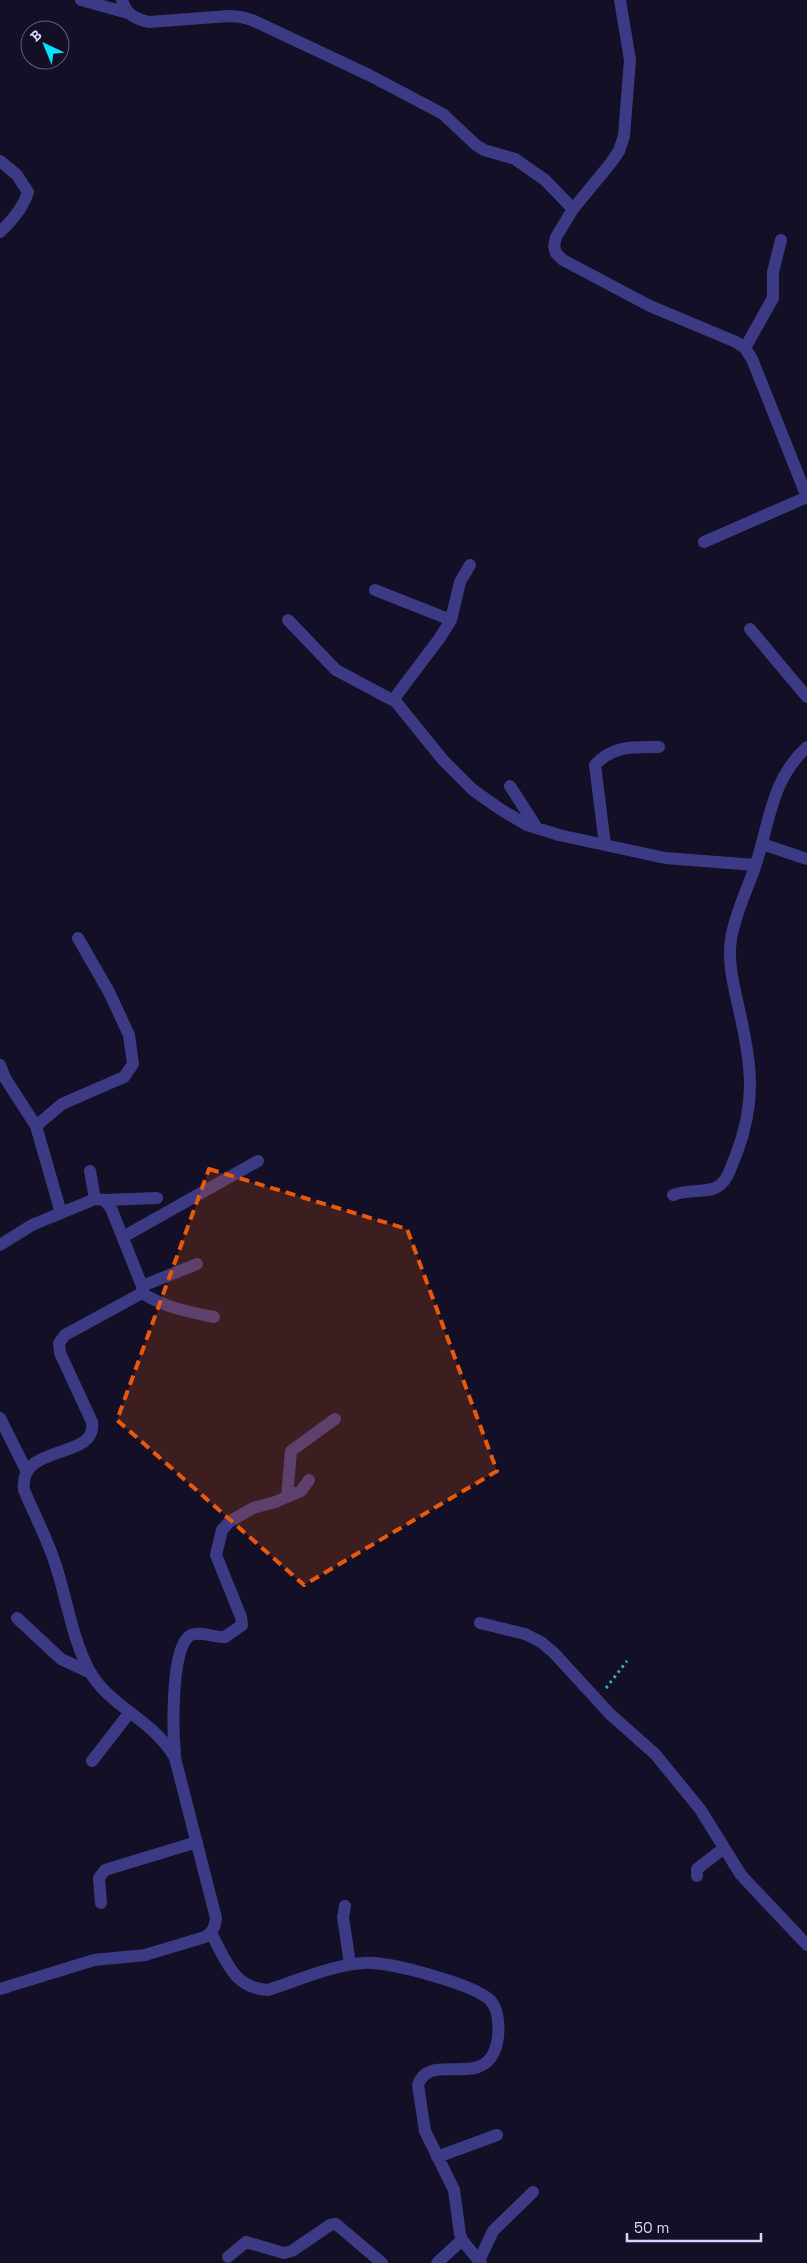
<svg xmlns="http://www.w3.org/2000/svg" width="807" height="2263" font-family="'Space Grotesk',sans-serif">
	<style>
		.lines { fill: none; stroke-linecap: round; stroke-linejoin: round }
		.path { stroke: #2fb8b0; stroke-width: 3; stroke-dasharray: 2.5 4; stroke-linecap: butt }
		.minor { stroke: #3d3a85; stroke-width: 12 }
		.marked { fill: #e8590c; fill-opacity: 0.2; stroke: #e8590c; stroke-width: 4; stroke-dasharray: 10 6; stroke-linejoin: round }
	</style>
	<rect width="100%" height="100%" fill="#130f26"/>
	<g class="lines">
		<path class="path" d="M606,1688L627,1661"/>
		<path class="minor" d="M81,0L128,13
			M122,0C126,14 135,19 149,22L229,16L241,17L252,20L369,75L443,114L476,145L484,150L515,159L545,180L573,209
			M620,0L630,60L624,136L619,151L610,164L573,209L556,237L554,246L556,253L563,260L650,306L736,342L745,348L752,359L807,497
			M0,161L17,175L28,192C23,208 13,220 0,232
			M745,348L773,298V272L781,240
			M704,542L807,497
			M470,565L460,582L451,620L439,639L396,696V702L443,760L473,790L500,809L527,825L559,835L665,858L755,865
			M375,590L451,620
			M288,620L336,670L396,702
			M750,629L807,697
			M510,786L537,828
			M762,844L807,859
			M605,845L595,765C613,745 634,747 659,747
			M0,1065L5,1078L36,1126L61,1213
			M36,1126L62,1104L124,1077L133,1064L129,1035L109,992L78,938
			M90,1171L95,1199
			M673,1195C687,1189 708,1193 717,1187C728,1181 731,1166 736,1155C756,1103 752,1067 740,1014C735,990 727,964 731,939C735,914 747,890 755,867C770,823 770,781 807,747
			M123,1237L258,1161
			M0,1245L32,1225L95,1199L104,1200L157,1198
			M142,1286L197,1264
			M142,1293C164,1307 188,1312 214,1317
			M0,1418L26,1470
			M287,1497L291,1451L335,1419
			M17,1618L61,1659L91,1673
			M480,1623L525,1634L541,1642L554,1653L610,1714L655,1754L700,1809L741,1875L807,1945
			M175,1755C173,1734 170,1645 191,1635C200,1631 215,1638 225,1637L242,1625L241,1617L216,1555L222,1530L229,1522L253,1508L275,1502L301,1491L309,1480
			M92,1761L130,1712
			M697,1876V1869L724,1848
			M101,1903L99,1878L105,1870L197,1842
			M345,1906L343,1917L350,1964
			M211,1933C226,1960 233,1988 268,1990C299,1980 332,1965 364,1963C388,1961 473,1984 490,2000C501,2011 500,2039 494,2052C479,2087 428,2052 418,2085L425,2131L454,2190L460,2234L462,2240L481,2263
			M0,1989L94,1960L145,1955L205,1937C213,1932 215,1927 216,1918L175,1758C155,1721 111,1708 90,1672C72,1639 67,1599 55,1563C47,1538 34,1514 24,1490C18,1442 98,1461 92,1422L60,1353L59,1343L65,1335L142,1293V1286L111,1208L104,1200
			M437,2157L497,2135
			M228,2257L246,2242L284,2253L292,2251L330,2225L336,2224L382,2263
			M479,2261L493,2231L533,2192
			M437,2263L462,2240"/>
	</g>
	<path class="marked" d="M209,1169L407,1229L497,1471L304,1585L117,1420Z"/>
	<g transform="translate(45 45) rotate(316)"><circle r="24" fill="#130f26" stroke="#625e7d"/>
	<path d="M0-4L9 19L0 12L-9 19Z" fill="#00e5ff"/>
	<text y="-8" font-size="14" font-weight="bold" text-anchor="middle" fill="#d9d4ff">B</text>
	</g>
	<path d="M627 2233v8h134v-8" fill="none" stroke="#d9d4ff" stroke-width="2.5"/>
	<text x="634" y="2233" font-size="15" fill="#d9d4ff" stroke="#130f26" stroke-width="4" paint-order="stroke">50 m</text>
</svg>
